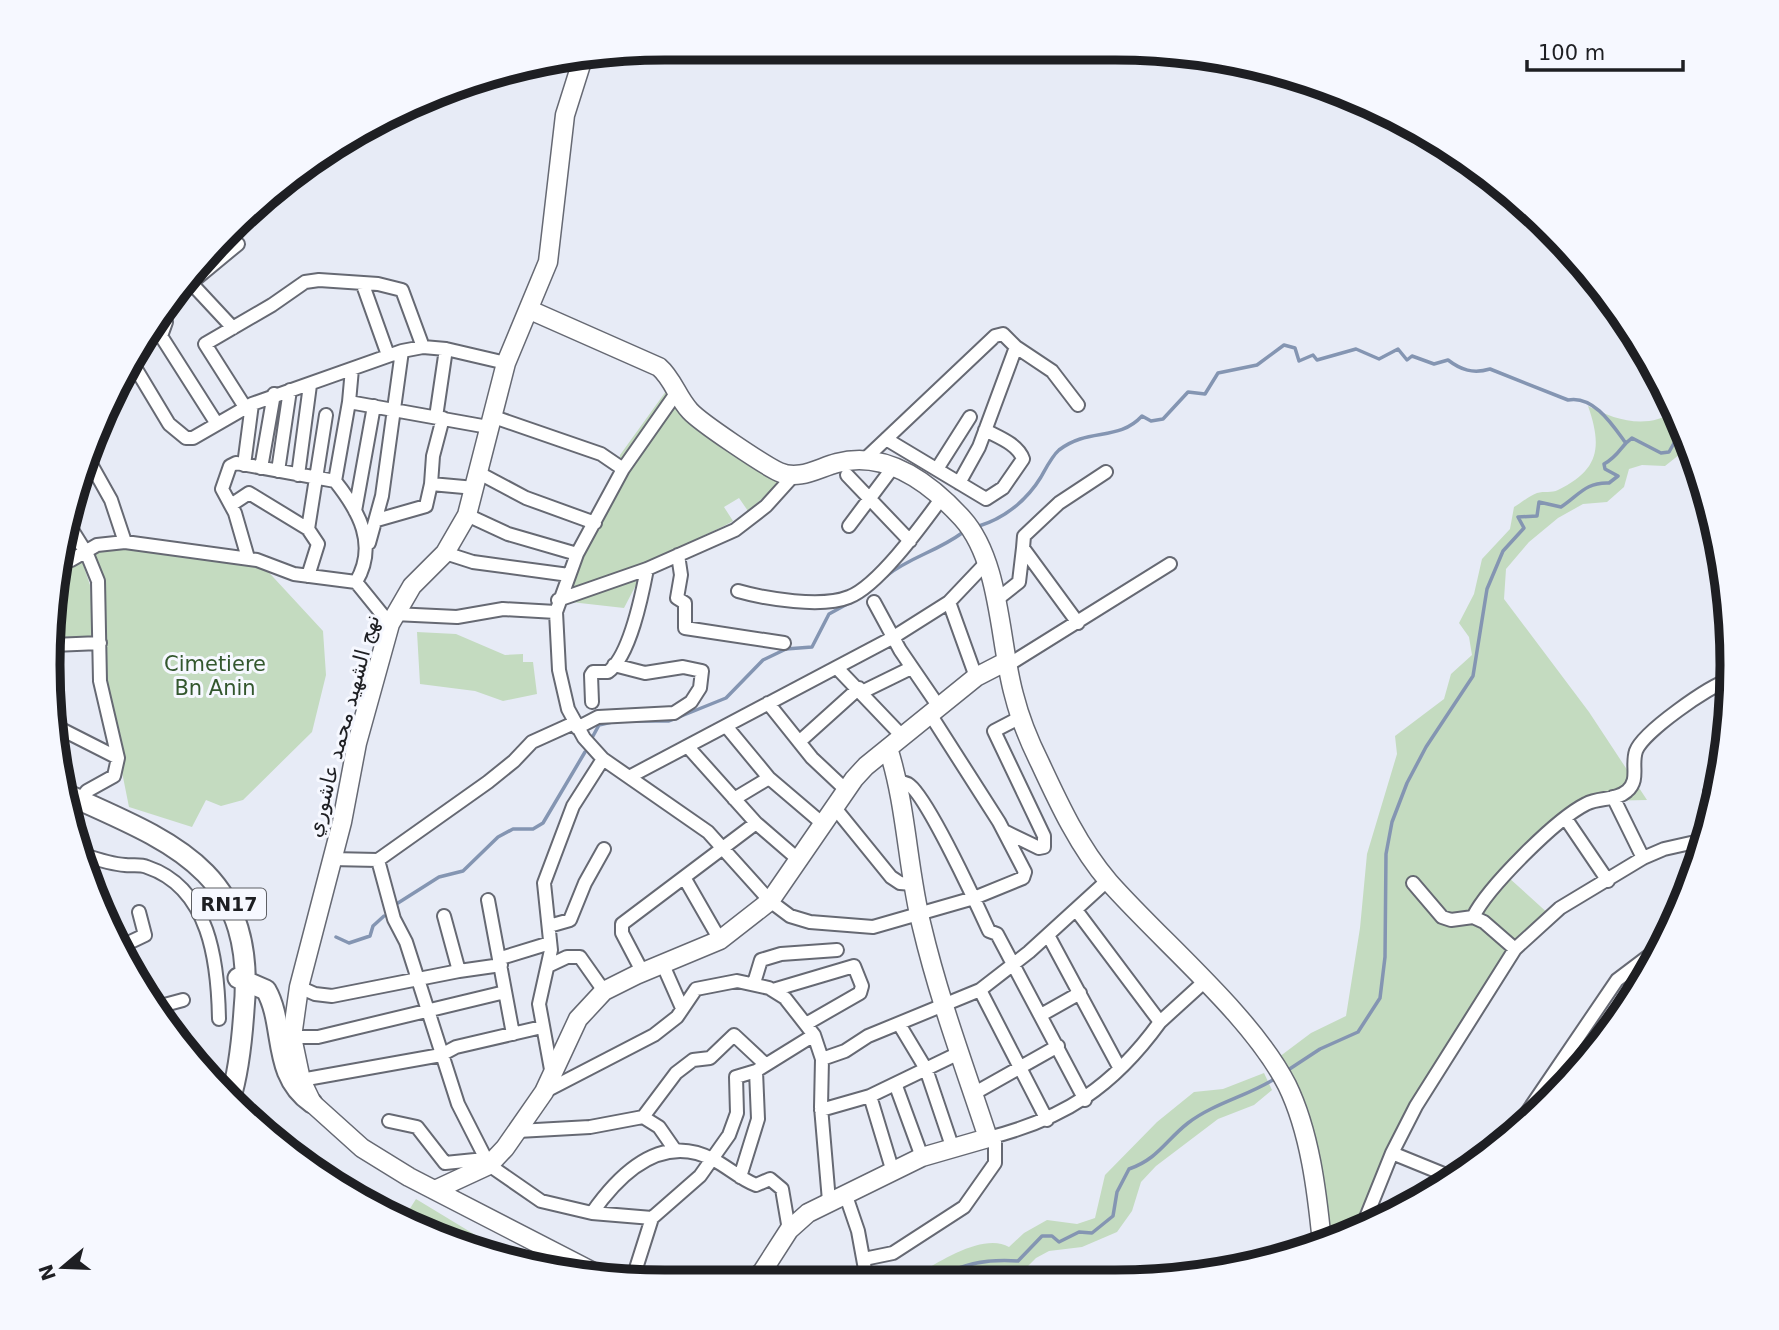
<svg xmlns="http://www.w3.org/2000/svg" width="1779" height="1330" font-family="'DejaVu Sans',Cairo,sans-serif">
	<style>
		.green { fill: #c4dbc0 }
		.lines { fill: none; stroke-linecap: round; stroke-linejoin: round }
		.stream { stroke: #8495b2; stroke-width: 3.5 }
		.street-casing { stroke: #666973; stroke-width: 16 }
		.secondary-casing { stroke: #666973; stroke-width: 21 }
		.primary-casing { stroke: #666973; stroke-width: 23 }
		.street { stroke: #fff; stroke-width: 12 }
		.secondary { stroke: #fff; stroke-width: 18 }
		.primary { stroke: #fff; stroke-width: 19 }
		.labels { text-anchor: middle; dominant-baseline: central; stroke-width: 6; stroke-linejoin: round; paint-order: stroke }
		.shield { fill: #f6f8ff; stroke: #5f6065; stroke-width: 2 }
		.shield-label { font-size: 19px; font-weight: bold; fill: #1e1f23 }
		.park-label { font-size: 21px; fill: #33572e; stroke: #f6f8ff }
		.street-label { font-size: 21px; fill: #1e1f23; stroke: #f6f8ff }
		.rim { fill: none; stroke: #1e1f23; stroke-width: 9 }
	</style>
	<rect width="100%" height="100%" fill="#e7ebf6"/>
	<path class="green" d="M669,387L786,478L748,511L739,498L724,507L733,521L726,525L648,562L624,608L562,601L615,483L620,455Z
		M1588,406C1615,420 1647,430 1675,411L1689,447L1665,466L1642,465L1629,469L1624,487L1607,502L1583,504L1558,518L1529,542L1506,569L1504,599L1589,712L1647,800L1602,801L1559,824L1508,877L1551,916C1473,1005 1411,1113 1370,1224L1350,1236L1328,1242L1279,1057L1311,1033L1346,1016L1360,928L1367,854L1397,754L1395,736L1444,699L1451,674L1472,655L1469,637L1459,623L1474,594L1482,559L1510,529L1514,507C1521,503 1529,496 1537,493C1544,491 1552,493 1558,490C1600,470 1602,446 1588,406Z
		M68,520L90,585L94,638L53,640L59,545Z
		M117,546L262,565L323,631L326,675L312,732L243,800L221,806L206,800L192,827L129,807L109,707L102,584L91,549Z
		M417,632L456,634L505,655L523,654V662H533L537,694L503,701L475,691L420,684Z
		M1264,1073L1272,1090L1254,1105L1218,1119L1156,1166L1141,1182L1132,1211L1117,1232L1082,1247L1049,1251L1036,1258L1018,1276L998,1277L986,1272L960,1279H912C934,1264 983,1232 1009,1247L1024,1233L1047,1220L1077,1224L1095,1218L1105,1175L1157,1122L1194,1092L1223,1089Z
		M416,1199L482,1239L476,1252L402,1221Z"/>
	<g class="lines">
		<path class="stream" d="M979,526C1005,518 1027,500 1041,477C1046,468 1052,456 1059,450C1089,427 1118,442 1142,416L1151,421L1163,419L1188,392L1205,394L1218,373L1257,365L1284,345L1295,348L1299,361L1313,355L1317,360L1356,349L1379,359L1398,349L1407,360L1412,356L1434,364L1448,360C1461,370 1473,374 1490,369L1568,400C1593,395 1612,424 1625,442
			M886,576C912,556 936,552 962,533
			M627,721H669L726,698L763,660L786,649L812,647L829,614L849,603
			M593,736L599,725L612,722
			M398,903L439,877L463,871L498,837L513,829H533L543,823L585,752
			M336,937L349,943L370,936L373,926L384,916
			M1285,1072L1320,1049L1358,1032L1380,998L1385,957L1386,854L1392,822L1407,783L1426,747L1473,676L1487,589L1503,551L1524,528L1518,517L1537,516L1539,502L1561,507C1579,495 1586,482 1609,483L1618,476L1605,469L1604,464C1621,454 1619,447 1632,438L1661,453L1669,452L1682,429
			M938,1279C962,1262 990,1259 1018,1261L1042,1236H1052L1059,1242L1079,1232L1092,1233L1113,1216L1117,1192L1129,1169C1158,1159 1166,1140 1188,1123C1214,1103 1248,1096 1276,1078"/>
		<defs>
			<path id="street" d="M192,284L233,328
				M363,285L388,355
				M175,296L238,244
				M163,313L166,322L161,336L217,424
				M1016,347L1052,371L1078,405
				M124,372L136,369L169,424L186,438H193L252,404L402,351L423,347L446,349L506,363
				M349,402L488,427
				M245,407L205,344L272,305L305,282L319,280L378,284L402,290L423,347
				M491,416L601,454L623,469L577,554L556,612L559,670L568,709L584,738L603,759L708,832L770,901L790,916L810,922L873,927L974,898L1023,878L1025,872L999,822L930,714
				M436,417L446,349
				M886,439L986,499L1003,488L1023,459C1018,444 998,437 985,430
				M865,459L995,336L1003,334L1016,347L979,447L959,483
				M244,465L252,404
				M261,468L274,394
				M623,469L677,392
				M937,469L970,417
				M278,471L290,390
				M479,473L526,498L595,523
				M298,475L310,385
				M847,475L910,541
				M335,481L349,402L352,369
				M431,484L433,456L443,418
				M231,505L249,493L308,529L326,415
				M355,511L374,406
				M467,515L508,534L577,554
				M377,520L426,506L431,484L475,488
				M67,522L87,554L98,581L100,681L118,758L114,776L87,791L72,810
				M849,526L894,466
				M308,529L318,544L308,576
				M125,542L257,560L294,574L356,582
				M369,543L382,496L402,351
				M445,553L473,562L569,575
				M678,555L681,575L677,598L685,603V628L784,643
				M248,558L235,513L222,489L230,466L236,463L335,481C359,511 378,545 356,582L390,624
				M58,563L71,560L97,545L125,542L111,500L88,459
				M738,591C766,599 822,608 849,597C878,586 922,525 941,499
				M558,600L647,569L735,530L766,506L794,475
				M995,601L1019,582L1023,548
				M874,602L900,650L939,707
				M949,602L976,677
				M394,614L457,617L503,609L556,612
				M1078,623L1023,548L1024,536L1059,503L1106,472
				M53,645L100,643
				M1008,665L1170,564
				M837,668L902,736
				M862,692L911,668
				M592,702L591,675L593,672H608C630,656 642,595 647,569
				M768,703L812,758L846,790
				M53,725L118,758
				M726,726L769,778L823,824
				M577,728L598,717L674,713L691,702L700,688L702,671L683,667L645,673L614,665
				M799,742L859,688
				M688,747L756,823L800,861
				M629,777L892,638L949,602L986,563
				M898,782C901,782 906,783 908,784C926,794 978,907 989,931L997,934L1085,1100
				M1613,797L1643,858
				M734,799L769,778
				M835,808L891,877L900,883L913,884
				M1566,819L1608,881
				M1708,825L1710,792L1717,788
				M1004,831L1039,848L1044,847V836L994,731L1021,717
				M78,853C93,858 109,864 125,865C132,866 140,864 147,867C210,888 218,963 219,1019
				M331,859L378,860L488,782L514,761L532,742L574,723
				M378,860L394,919L406,942L458,1104L489,1165L541,1201L592,1213L652,1218
				M685,879L720,940
				M1413,883L1442,917L1451,920L1473,917L1484,922L1515,949
				M488,900L513,1034
				M444,916L459,971L501,965
				M1473,917C1488,887 1556,819 1586,804C1599,797 1616,801 1627,791C1640,780 1631,766 1636,751C1643,732 1709,686 1729,680
				M549,926L570,920L585,883L604,849
				M1048,935L1119,1067
				M124,945L145,935L139,912
				M501,958L550,943
				M550,965L567,957H580L604,991
				M663,965L682,1008
				M643,973L622,933V924L756,823
				M754,983L761,960L781,954L837,950
				M299,987L315,994L332,996L459,971
				M773,990L854,966L862,986L860,993L806,1024
				M980,990L1047,1120
				M157,1007L183,1000
				M1041,1015L1080,993
				M1160,1022L1204,982
				M899,1024L926,1069L952,1146
				M292,1037H318L505,992
				M822,1059L845,1051L868,1036L980,990L1029,952L1108,880
				M552,1075L539,1004L551,950L544,883L573,806L603,759
				M301,1080L441,1055L456,1047L542,1027
				M896,1086L922,1157
				M544,1092L654,1035L677,1017L696,989L737,981L769,988L785,998L814,1035L822,1059L821,1107L829,1201
				M973,1094L1058,1046
				M821,1110L870,1096
				M643,1117L659,1127L675,1150
				M389,1121L417,1127L445,1163L485,1159
				M518,1131L590,1127L643,1117L676,1073L693,1060L710,1058L734,1035L765,1064
				M1513,1133L1617,980L1662,946
				M988,1138C1064,1119 1113,1087 1160,1022L1076,910
				M1392,1153L1451,1177
				M893,1172L870,1096L957,1054
				M740,1177L758,1119L756,1071
				M845,1193L858,1231L867,1280
				M592,1213C620,1173 662,1132 714,1160C728,1167 740,1179 756,1185L770,1179L782,1189L789,1230
				M1361,1230L1392,1153L1416,1106L1515,949L1560,908L1643,858L1664,849L1704,840
				M864,1259L893,1253L964,1207L995,1163V1136
				M632,1281L652,1218L700,1176L729,1135L737,1113L736,1077L756,1071L814,1035"/>
			<path id="secondary" d="M583,58L565,115L548,262L506,363L467,515L445,553L412,586L390,624L357,743L342,822L299,987L292,1037L301,1080L312,1103L362,1148L409,1177L605,1278
				M530,310L659,367C673,379 677,397 690,411C701,423 764,465 779,472C799,481 818,468 837,463C886,450 930,483 962,518C1001,561 999,642 1014,695C1020,719 1029,741 1040,763C1059,804 1079,847 1109,882C1163,943 1251,1015 1287,1085C1310,1132 1317,1192 1322,1243
				M435,1190L489,1165L505,1148L544,1092L578,1019L604,991L636,975L720,940L770,901L854,779L866,766L976,677L1007,661
				M751,1281L762,1272L789,1230L808,1213L922,1157L988,1138C965,1068 939,999 922,927C907,868 907,807 888,748"/>
			<path id="primary" d="M66,794C175,843 257,872 244,1010C242,1040 239,1072 230,1100
				M238,978L266,990C286,1025 271,1075 312,1103"/>
		</defs>
		<use href="#street" class="street-casing"/>
		<use href="#secondary" class="secondary-casing"/>
		<use href="#primary" class="primary-casing"/>
		<use href="#street" class="street"/>
		<use href="#secondary" class="secondary"/>
		<use href="#primary" class="primary"/>
	</g>
	<g class="labels">
		<rect class="shield" x="192" y="888.5" width="74" height="31" rx="5"/>
		<g class="shield-label">
			<text x="229" y="904">RN17</text>
		</g>
		<g class="park-label">
			<text x="215" y="664">Cimetiere<tspan x="215" dy="24">Bn Anin</tspan></text>
		</g>
		<g class="street-label">
			<text transform="translate(343 726) rotate(-75)">نهج الشهيد محمد عاشوري</text>
		</g>
	</g>
	<path d="M0 0H1779V1330H0ZM665 60H1115A605 605 0 0 1 1720 665V665A605 605 0 0 1 1115 1270H665A605 605 0 0 1 60 665V665A605 605 0 0 1 665 60Z" fill="#f6f8ff" fill-rule="evenodd"/>
	<path class="rim" d="M665 60H1115A605 605 0 0 1 1720 665V665A605 605 0 0 1 1115 1270H665A605 605 0 0 1 60 665V665A605 605 0 0 1 665 60Z"/>
	<g transform="translate(63 1267) rotate(251)" stroke="#f6f8ff" stroke-width="5" paint-order="stroke">
	<path d="M0-5L12 26L0 18L-12 26Z" fill="#1e1f23"/>
	<text y="-10" font-size="19" font-weight="bold" text-anchor="middle" fill="#1e1f23">N</text>
	</g>
	<path d="M1527 60v10h156v-10" fill="none" stroke="#1e1f23" stroke-width="3.5"/>
	<text x="1538" y="60" font-size="21" fill="#1e1f23" stroke="#f6f8ff" stroke-width="5" paint-order="stroke">100 m</text>
</svg>
